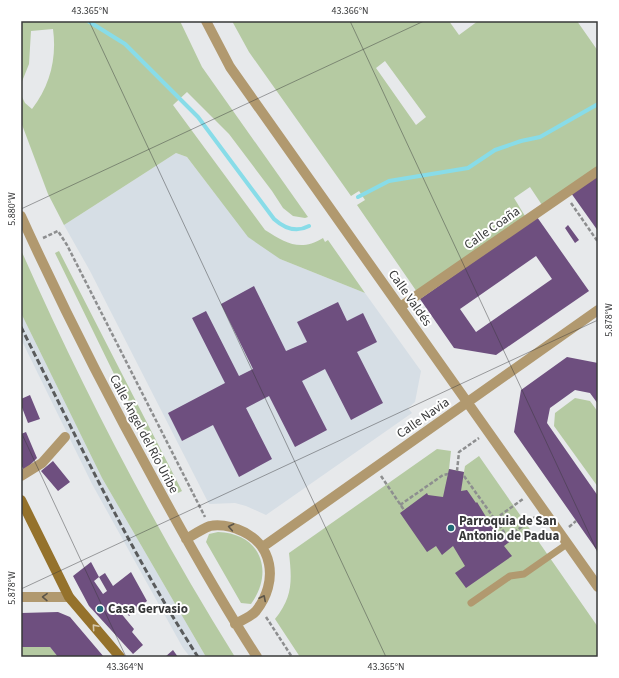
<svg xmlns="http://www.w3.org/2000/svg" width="619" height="678" font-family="'Source Sans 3',sans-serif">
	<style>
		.built { fill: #d6dee5 }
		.green { fill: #b5caa2; fill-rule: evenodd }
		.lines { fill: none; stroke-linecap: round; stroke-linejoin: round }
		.stream { stroke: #88dce8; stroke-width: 4 }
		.building { fill: #6e4f7f; fill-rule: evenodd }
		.path { stroke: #8d8e8f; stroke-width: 2.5; stroke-dasharray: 4 2; stroke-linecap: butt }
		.lane { stroke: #b1996f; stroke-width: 7 }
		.street { stroke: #b1996f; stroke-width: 10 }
		.secondary { stroke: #95722c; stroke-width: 10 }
		.rail { stroke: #595b5c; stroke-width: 3; stroke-dasharray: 6 3; stroke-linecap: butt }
		.oneway { stroke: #5c5549 }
		.oneway2 { stroke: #d5c7ab }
		.ticks { fill: none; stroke: #373839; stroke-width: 1; stroke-opacity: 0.45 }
		.poi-dot { fill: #226a77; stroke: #fff; stroke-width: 1.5 }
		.labels { text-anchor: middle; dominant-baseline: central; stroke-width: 4; stroke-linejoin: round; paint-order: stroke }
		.street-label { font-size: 13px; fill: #373839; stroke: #fff }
		.poi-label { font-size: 13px; font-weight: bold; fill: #373839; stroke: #fff; text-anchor: start }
		.neatline { fill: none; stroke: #373839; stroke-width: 1.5 }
		.ticks-label { font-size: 10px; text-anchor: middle; fill: #373839 }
	</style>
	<rect width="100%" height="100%" fill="#e7e9eb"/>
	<path class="built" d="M176,153L187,157L220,200L280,259L365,293L421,371L415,402L408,408L412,413L266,515L246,506L235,503L209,504L90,271L64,225Z
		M21,313L102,478L206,657H190L183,648L92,484L21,339Z"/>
	<path class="green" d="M21,21H180L202,67L308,217L305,218L293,216L283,208L272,191L229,134L187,92L173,105L265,230C286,243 300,252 323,238L325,242L328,240L365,293L280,259L248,237L187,157L176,153L64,225L48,194L21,122V95L25,103L32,109C50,86 57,58 53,29L31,31L29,64L21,84Z
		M232,21H449L459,35L478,21H577L598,51V166L542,205L530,187L514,198L525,216L417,292L357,205L365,200L359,191L351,196L249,52ZM385,61L426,117L416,125L376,68Z
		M21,250C83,390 154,527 235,657H206L102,478L21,313Z
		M59,251L182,491L178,493L114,374L55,253Z
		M575,398L590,401L598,412V487L554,426L555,413Z
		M437,449L451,451L449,469L464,472L465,466L479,456L598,627V657H300L275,619C293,597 292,580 289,553Z
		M218,532C260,533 275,571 251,604L241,603L206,542L209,534Z
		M21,647H50L58,657H21Z"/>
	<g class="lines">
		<path class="stream" d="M88,21L125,44L198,117L274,219C284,228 296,233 309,226
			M358,197L389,181L468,168L495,150L521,141L540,137L598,104"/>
	</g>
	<path class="building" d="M598,174V231L571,193Z
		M537,217L589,291L496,355L454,348L420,299ZM536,256L552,279L476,332L460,309Z
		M568,225L579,240L575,243L565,228Z
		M254,286L286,351L307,342L297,322L338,302L347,321L363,313L377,342L357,352L383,403L351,420L325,369L302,381L327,430L295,447L269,396L246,408L272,459L239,477L213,425L182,441L168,413L225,383L192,318L206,311L239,376L253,369L221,304Z
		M567,357L598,363V404L590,393L575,390L550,408L547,423L598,496V552L514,432L521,390Z
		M30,395L40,419L28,423L21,405V399Z
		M26,432L37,458L24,471L21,464V434Z
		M53,461L70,482L58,491L41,471Z
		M449,469L464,472L461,491L467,490L476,503L477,502L500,540L507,534L512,540L504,546L512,556L466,588L455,573L465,566L453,546L442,555L436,546L427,552L400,513L427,493L428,495L443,497Z
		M91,562L99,577L94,581L103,594L107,591L99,577L105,573L113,586L131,572L147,601L129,616L119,603L115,606L134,629L132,632L143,645L133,654L89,606L73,576Z
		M58,612L70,617L104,657H58L50,647H21V613Z
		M173,650L178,657H165Z"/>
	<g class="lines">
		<path class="path" d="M571,203L598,242
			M43,238L58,231L67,245L205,517
			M457,471L459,452L479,438
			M381,476L404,510
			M464,476L506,535
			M400,505L443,475L448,474
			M495,519L523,499
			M569,527L576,521
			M509,536L535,517
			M266,617L292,657"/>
		<path class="lane" d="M471,603L510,576L524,574L567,544"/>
		<path class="street" d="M206,21L230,67L598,587
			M21,216C62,306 107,395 155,482C187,541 220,600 257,657
			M400,307L598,171
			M21,476L42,463L65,437
			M186,539C193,535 202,529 210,526C218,524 230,526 237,529C274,542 279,582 256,611C251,617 242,620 235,624
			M264,546L598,310
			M21,597H69"/>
		<path class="secondary" d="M21,500L69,597L120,657"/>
		<path class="rail" d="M21,327C77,438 130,552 198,657"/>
	</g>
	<defs><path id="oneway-chevron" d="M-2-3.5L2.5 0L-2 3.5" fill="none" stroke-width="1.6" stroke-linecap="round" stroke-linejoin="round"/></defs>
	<g class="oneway">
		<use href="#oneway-chevron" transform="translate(231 527) rotate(-169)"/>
		<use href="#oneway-chevron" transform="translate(45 597) rotate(-179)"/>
		<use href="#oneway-chevron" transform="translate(263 598) rotate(-63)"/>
	</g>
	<use class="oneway2" href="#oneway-chevron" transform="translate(95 627) rotate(-131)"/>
	<path class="ticks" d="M89,21L386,657M350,21L598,553M21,209L424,21M21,432L126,657M21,589L598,320"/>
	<g class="poi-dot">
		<circle cx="451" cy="528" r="4"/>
		<circle cx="100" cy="609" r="4"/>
	</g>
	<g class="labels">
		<g class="street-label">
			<text transform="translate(492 228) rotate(-35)">Calle Coaña</text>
			<text transform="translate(410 298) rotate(55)">Calle Valdés</text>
			<text transform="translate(423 418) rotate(-35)">Calle Navia</text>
			<text transform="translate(144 434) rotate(62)">Calle Ángel del Río Uribe</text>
		</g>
		<g class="poi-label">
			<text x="459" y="521">Parroquia de San<tspan x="459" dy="15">Antonio de Padua</tspan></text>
			<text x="108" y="609">Casa Gervasio</text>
		</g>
	</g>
	<rect width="619" height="678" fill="none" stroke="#ffffff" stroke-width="44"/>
	<rect x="22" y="22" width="575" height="634" class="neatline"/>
	<g class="ticks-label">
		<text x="90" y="14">43.365°N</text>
		<text x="350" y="14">43.366°N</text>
		<text transform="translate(11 209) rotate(-90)" y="4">5.880°W</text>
		<text transform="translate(608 320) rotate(-90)" y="4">5.878°W</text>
		<text transform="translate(11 588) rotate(-90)" y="4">5.878°W</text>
		<text x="125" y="670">43.364°N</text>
		<text x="386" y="670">43.365°N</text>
	</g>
</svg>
